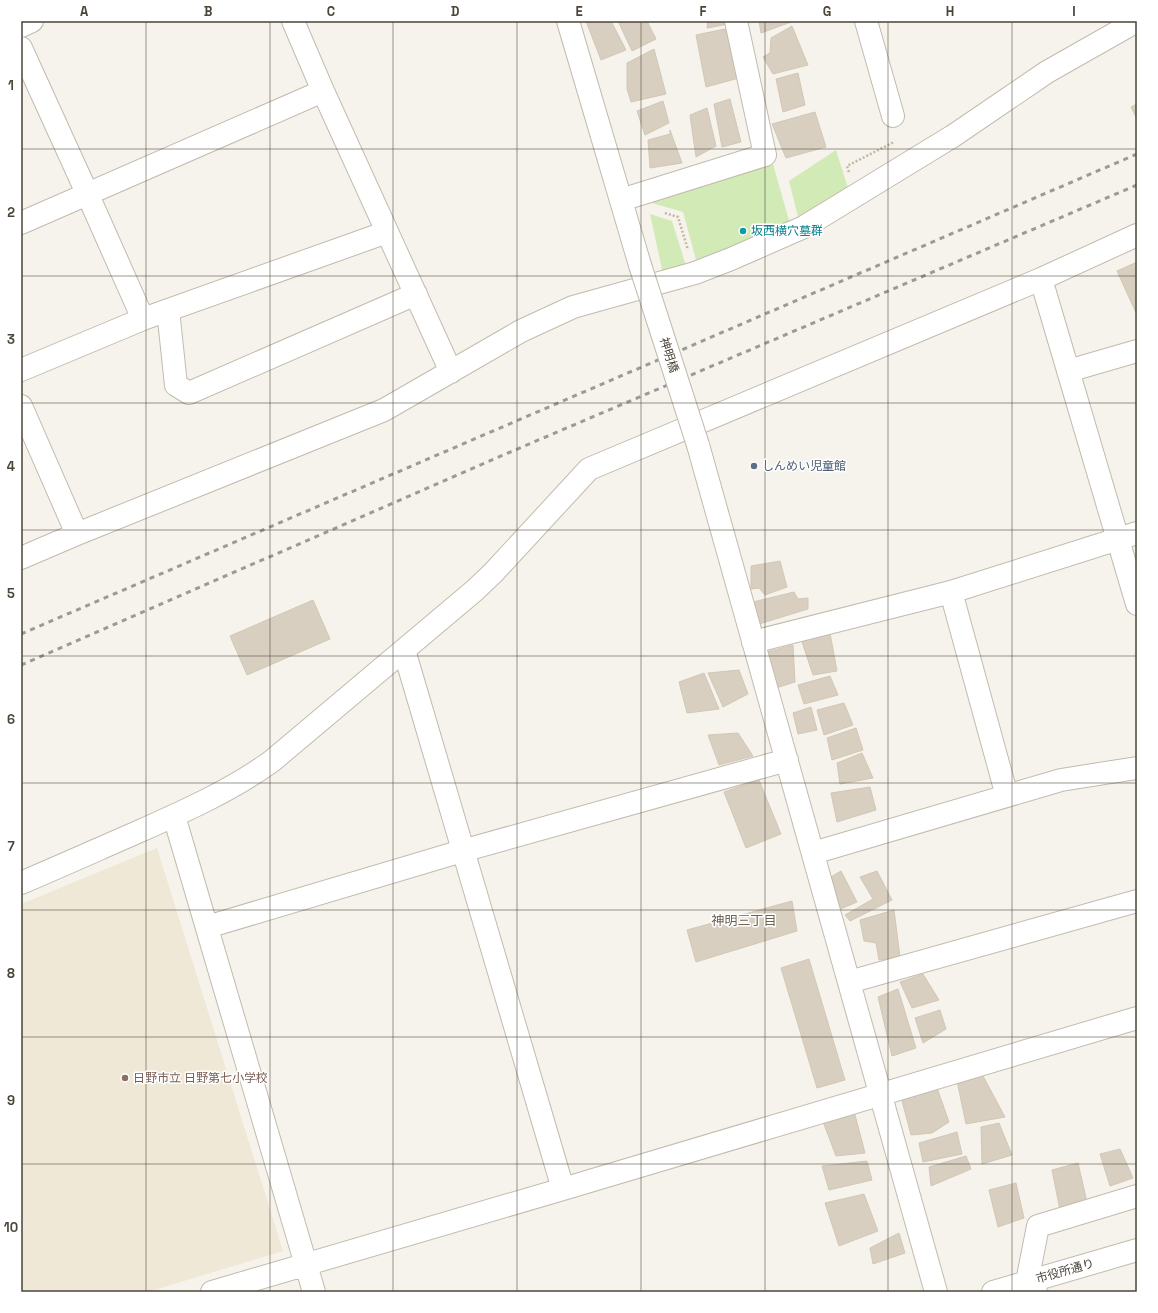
<svg xmlns="http://www.w3.org/2000/svg" width="1158" height="1313" font-family="'Space Grotesk','Noto Sans JP',sans-serif">
	<style>
		.education { fill: #efe8d6 }
		.green { fill: #d2eab5 }
		.building { fill: #d8cfc1; stroke: #d3c7b4 }
		.lines { fill: none; stroke-linecap: round; stroke-linejoin: round }
		.minor-casing { stroke: #c2bbae; stroke-width: 24 }
		.path { stroke: #c4b79f; stroke-width: 2.5; stroke-dasharray: 2 2; stroke-linecap: butt }
		.minor { stroke: #fff; stroke-width: 22 }
		.rail { stroke: #9a9a9a; stroke-width: 3; stroke-dasharray: 5 5; stroke-linecap: butt }
		.minor-bridge-casing { stroke: #c2bbae; stroke-width: 24; stroke-linecap: butt }
		.minor-bridge { stroke: #fff; stroke-width: 22 }
		.grid { fill: none; stroke: #4b4439; stroke-width: 1; stroke-opacity: 0.55 }
		.culture-dot { fill: #0f9aa8; stroke: #fff; stroke-width: 1.5 }
		.service-dot { fill: #5c6f8a; stroke: #fff; stroke-width: 1.5 }
		.education-dot { fill: #8d6e63; stroke: #fff; stroke-width: 1.5 }
		.labels { text-anchor: middle; dominant-baseline: central; stroke-width: 3; stroke-linejoin: round; paint-order: stroke }
		.culture-label { font-size: 12px; fill: #0d838f; stroke: #fff; text-anchor: start }
		.street-label { font-size: 12px; fill: #4b4439; stroke: #fff }
		.service-label { font-size: 12px; fill: #4e5e75; stroke: #fff; text-anchor: start }
		.education-label { font-size: 12px; fill: #785e54; stroke: #fff; text-anchor: start }
		.neighbourhood-label { font-size: 13px; fill: #6e6250; stroke: #fff }
		.neatline { fill: none; stroke: #4b4439; stroke-width: 1.5 }
		.grid-label { font-size: 13px; text-anchor: middle; font-weight: bold; fill: #4b4439 }
	</style>
	<rect width="100%" height="100%" fill="#f6f3ec"/>
	<path class="education" d="M157,848L283,1251L148,1292H21V904Z"/>
	<path class="green" d="M836,150L848,188L798,217L789,181Z
		M771,157L790,224L698,267L683,212L638,199Z
		M650,214L672,221L687,269L663,274Z"/>
	<path class="building" d="M586,21H611L626,50L601,60Z
		M618,21H647L656,39L632,51Z
		M708,21H726L729,24L707,28Z
		M759,21H794L761,33Z
		M792,26L808,65L773,74L763,57L770,53L771,38Z
		M725,29L739,78L706,87L696,35Z
		M654,49L666,94L631,102L627,89V63Z
		M798,73L805,105L783,112L776,79Z
		M730,99L741,142L722,147L714,104Z
		M663,101L669,123L645,135L637,111Z
		M1137,104V119L1131,107Z
		M707,108L716,146L696,157L690,115Z
		M815,112L826,147L786,158L772,124Z
		M670,130L682,163L650,168L648,140L670,134Z
		M1137,262V315L1117,271Z
		M780,561L787,587L765,595L759,588L751,589V566Z
		M794,592L798,599L808,598V609L759,624L753,602Z
		M313,600L330,639L247,675L230,636Z
		M830,633L837,671L813,675L801,639Z
		M793,645L795,682L776,688L766,652Z
		M739,670L748,694L723,707L708,673Z
		M704,673L719,709L687,713L679,682Z
		M830,676L838,695L804,704L798,685Z
		M844,703L853,725L824,735L817,710Z
		M811,707L817,730L798,734L793,713Z
		M856,728L863,750L832,760L827,738Z
		M738,733L753,756L719,765L708,735Z
		M862,753L873,778L840,784L837,763Z
		M759,780L781,834L746,848L724,792Z
		M870,787L876,810L837,822L831,793Z
		M841,871L857,902L838,910L829,878Z
		M877,871L892,900L850,921L845,915L873,899L860,877Z
		M792,901L797,931L696,962L687,930Z
		M894,910L900,957L879,960L876,943L864,941L860,920Z
		M809,959L845,1080L817,1088L781,968Z
		M923,974L939,1000L912,1008L900,982Z
		M898,989L916,1048L892,1056L878,997Z
		M940,1010L946,1029L923,1043L915,1018Z
		M982,1074L1005,1117L966,1124L957,1081Z
		M936,1085L949,1122L932,1133L911,1135L901,1097Z
		M854,1111L865,1153L836,1156L822,1119Z
		M999,1123L1012,1155L982,1164L981,1127Z
		M957,1132L962,1154L923,1162L919,1143Z
		M1120,1149L1133,1178L1110,1186L1100,1154Z
		M966,1156L971,1169L931,1186L929,1167Z
		M867,1161L872,1180L829,1190L822,1166Z
		M1078,1163L1087,1202L1060,1210L1052,1170Z
		M1016,1183L1024,1218L998,1227L989,1190Z
		M864,1194L878,1231L839,1246L825,1203Z
		M899,1233L905,1253L873,1264L870,1248Z"/>
	<g class="lines">
		<defs>
			<path id="minor" d="M293,21L323,91L451,372
				M568,21L640,265
				M866,21L893,116
				M21,26L32,21
				M21,48L87,193L143,319
				M621,200L765,155L736,21
				M21,223L323,91
				M1041,279L1137,604
				M168,310L176,385L189,393L416,294
				M21,370L143,319L387,232
				M1068,371L1137,351
				M21,406L77,534
				M698,445L936,1292
				M21,558L77,534L384,410L521,331L573,307L695,273L731,259L804,227L953,136L1047,72L1137,21
				M951,592L1007,796
				M753,642L951,592L1137,533
				M404,650L563,1189
				M174,816L314,1292
				M813,853L1061,780L1137,768
				M21,883C61,866 101,848 140,831C185,811 232,790 272,761L474,591L493,573L589,469L1041,279L1137,235
				M207,927L462,851L787,760
				M849,982L1137,901
				M212,1292L563,1189L1137,1018
				M993,1292L1137,1250
				M1036,1292L1027,1282L1038,1226L1137,1196"/>
		</defs>
		<use href="#minor" class="minor-casing"/>
		<path class="path" d="M849,172L847,166L894,142
			M665,213L678,217L688,250"/>
		<use href="#minor" class="minor"/>
		<path class="rail" d="M21,634L1137,154
			M21,665L515,450L1137,185"/>
		<defs>
			<path id="minor-bridge" d="M640,265L698,445"/>
		</defs>
		<use href="#minor-bridge" class="minor-bridge-casing"/>
		<use href="#minor-bridge" class="minor-bridge"/>
	</g>
	<path class="grid" d="M146,21V1292M270,21V1292M393,21V1292M517,21V1292M641,21V1292M765,21V1292M888,21V1292M1012,21V1292M21,149H1137M21,276H1137M21,403H1137M21,530H1137M21,656H1137M21,783H1137M21,910H1137M21,1037H1137M21,1164H1137"/>
	<circle class="culture-dot" cx="743" cy="231" r="4"/>
	<circle class="service-dot" cx="754" cy="466" r="4"/>
	<circle class="education-dot" cx="125" cy="1078" r="4"/>
	<g class="labels">
		<g class="culture-label">
			<text x="751" y="231">坂西横穴墓群</text>
		</g>
		<g class="street-label">
			<text transform="translate(669 355) rotate(72)">神明橋</text>
			<text transform="translate(1065 1271) rotate(-16)">市役所通り</text>
		</g>
		<g class="service-label">
			<text x="762" y="466">しんめい児童館</text>
		</g>
		<g class="education-label">
			<text x="133" y="1078">日野市立 日野第七小学校</text>
		</g>
		<g class="neighbourhood-label">
			<text x="744" y="920">神明三丁目</text>
		</g>
	</g>
	<rect width="1158" height="1313" fill="none" stroke="#ffffff" stroke-width="44"/>
	<rect x="22" y="22" width="1114" height="1269" class="neatline"/>
	<g class="grid-label">
		<text x="84" y="16">A</text>
		<text x="208" y="16">B</text>
		<text x="331" y="16">C</text>
		<text x="455" y="16">D</text>
		<text x="579" y="16">E</text>
		<text x="703" y="16">F</text>
		<text x="827" y="16">G</text>
		<text x="950" y="16">H</text>
		<text x="1074" y="16">I</text>
		<text x="11" y="90">1</text>
		<text x="11" y="217">2</text>
		<text x="11" y="344">3</text>
		<text x="11" y="471">4</text>
		<text x="11" y="598">5</text>
		<text x="11" y="724">6</text>
		<text x="11" y="851">7</text>
		<text x="11" y="978">8</text>
		<text x="11" y="1105">9</text>
		<text x="11" y="1232">10</text>
	</g>
</svg>
